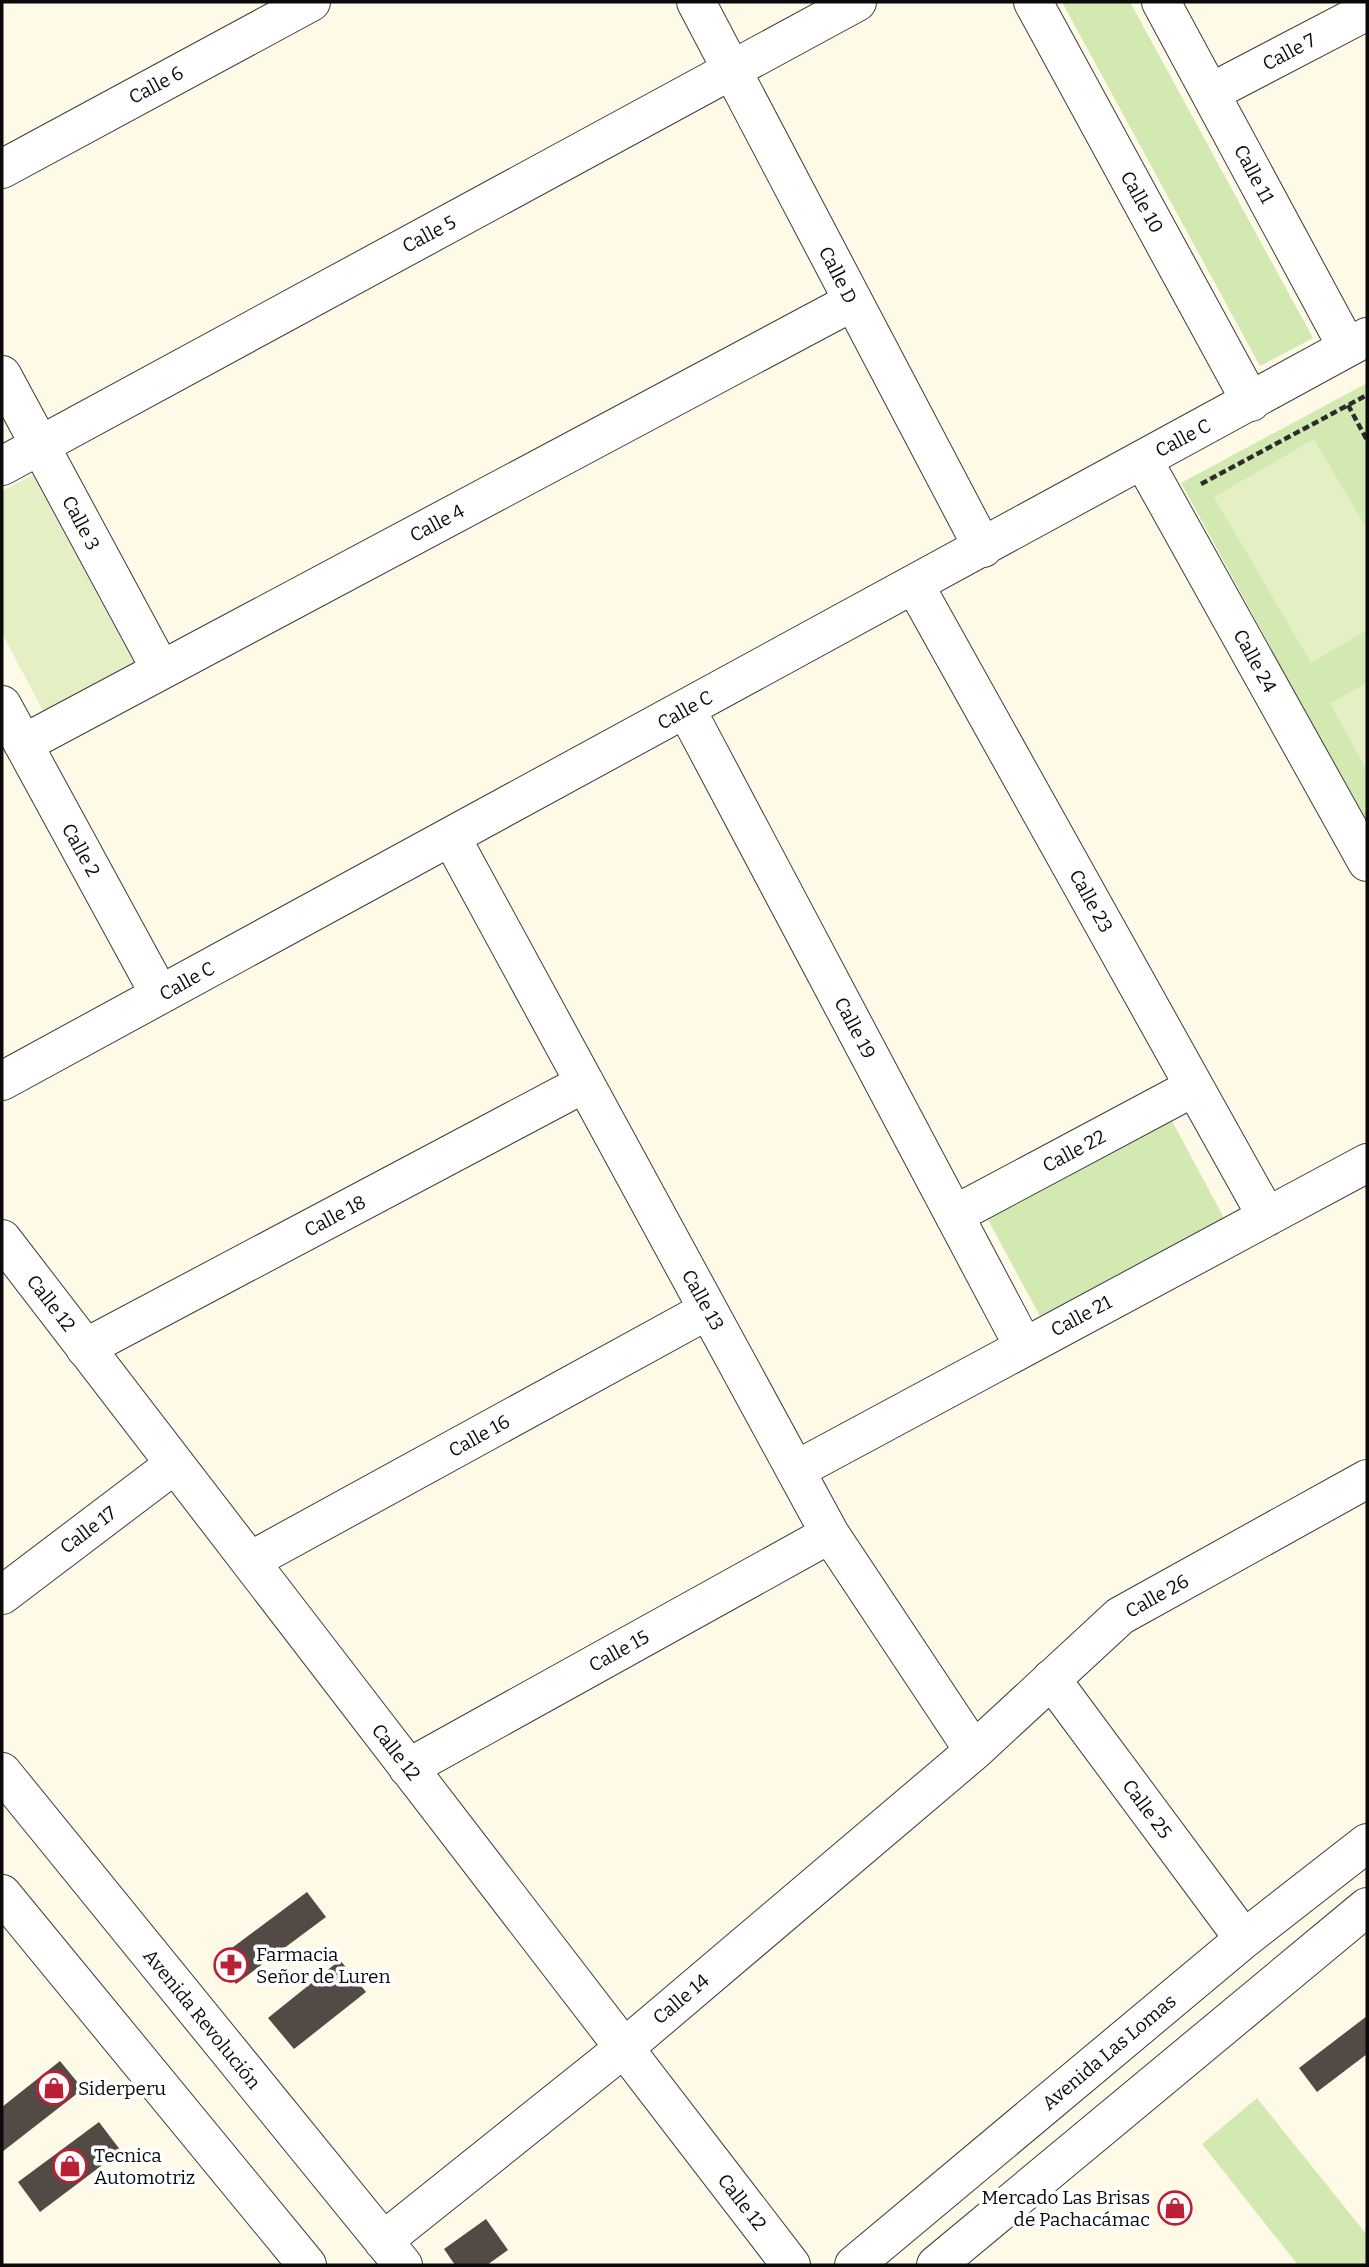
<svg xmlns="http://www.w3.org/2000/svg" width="1369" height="2267" font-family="Bitter,serif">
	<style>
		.green { fill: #d2e9b1 }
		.pitch { fill: #e4f0c3 }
		.building { fill: #534a46 }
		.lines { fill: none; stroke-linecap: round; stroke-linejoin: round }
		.minor-casing { stroke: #3d3d3d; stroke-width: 40 }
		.path { stroke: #2c2c2c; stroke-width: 4.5; stroke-dasharray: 7 3.5; stroke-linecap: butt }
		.minor { stroke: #fff; stroke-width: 38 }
		.labels { text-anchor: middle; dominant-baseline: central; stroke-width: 7; stroke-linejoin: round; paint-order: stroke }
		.street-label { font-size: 19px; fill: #0a0a0a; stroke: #fff }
		.poi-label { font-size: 19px; fill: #0a0a0a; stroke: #fff; text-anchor: start }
	</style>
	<rect width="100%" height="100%" fill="#fff9e7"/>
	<path class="green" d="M1062,2H1130L1313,338L1260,366Z
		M1367,383V824L1181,483Z
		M1171,1119L1225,1220L1041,1318L987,1218Z
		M1257,2098L1367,2235V2265H1298L1202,2144Z"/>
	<path class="pitch" d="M1314,439L1367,529V630L1311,663L1214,497Z
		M33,475L134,663L43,711L2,633V491Z
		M1367,683V771L1330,703Z"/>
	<path class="building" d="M307,1892L326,1917L236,1984L217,1959Z
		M340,1960L366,1992L294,2049L268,2018Z
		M1367,2016V2054L1317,2092L1299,2068Z
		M60,2061L83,2089L2,2152V2107Z
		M99,2122L121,2151L40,2212L18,2182Z
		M486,2219L508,2250L487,2265H455L444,2249Z"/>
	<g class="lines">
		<defs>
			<path id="minor" d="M696,2L983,548
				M1033,2L1251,402
				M1161,2L1347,347
				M1210,93L1367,11
				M2,169L311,2
				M2,375L161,670
				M1143,460L1367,862
				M2,466L857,2
				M914,584L1267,1217
				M2,705L160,995
				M686,709L1024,1347
				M23,744L852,302
				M451,837L830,1534L974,1751
				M2,1081L1367,337
				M954,1215L1194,1087
				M2,1239L791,2265
				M85,1348L585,1083
				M796,1470L1367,1163
				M250,1561L708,1310
				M2,1595L175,1464
				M1051,1679L1244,1939
				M408,1768L830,1534
				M2,1772L403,2265
				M2,1894L307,2265
				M383,2241L624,2048L974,1751L1120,1616L1367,1479
				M854,2265L1244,1939L1367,1843
				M936,2265L1367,1907"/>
		</defs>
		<use href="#minor" class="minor-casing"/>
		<path class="path" d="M1348,405L1367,440
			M1201,484L1367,395"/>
		<use href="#minor" class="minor"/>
	</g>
	<defs>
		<symbol id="pharmacy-ring" viewBox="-11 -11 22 22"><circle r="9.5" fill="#fff" stroke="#bb2134" stroke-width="1.5"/><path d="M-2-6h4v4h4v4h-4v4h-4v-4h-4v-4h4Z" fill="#bb2134"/></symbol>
		<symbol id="shop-ring" viewBox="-11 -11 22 22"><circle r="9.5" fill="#fff" stroke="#bb2134" stroke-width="1.5"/><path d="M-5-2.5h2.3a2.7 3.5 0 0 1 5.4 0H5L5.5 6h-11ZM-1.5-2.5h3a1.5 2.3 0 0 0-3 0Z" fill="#bb2134"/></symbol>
	</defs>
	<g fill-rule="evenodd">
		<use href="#pharmacy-ring" x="212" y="1946" width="38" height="38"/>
		<use href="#shop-ring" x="35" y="2069" width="38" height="38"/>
		<use href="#shop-ring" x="51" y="2147" width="38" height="38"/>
		<use href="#shop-ring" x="1156" y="2189" width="38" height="38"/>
	</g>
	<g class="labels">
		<g class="street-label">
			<text transform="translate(1289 52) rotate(-28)">Calle 7</text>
			<text transform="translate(156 85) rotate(-28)">Calle 6</text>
			<text transform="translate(1254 174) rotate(62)">Calle 11</text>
			<text transform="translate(1142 202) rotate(61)">Calle 10</text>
			<text transform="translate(429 234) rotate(-28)">Calle 5</text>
			<text transform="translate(838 275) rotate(63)">Calle D</text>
			<text transform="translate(1183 438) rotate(-28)">Calle C</text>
			<text transform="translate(81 523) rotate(62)">Calle 3</text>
			<text transform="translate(437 523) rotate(-28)">Calle 4</text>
			<text transform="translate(1255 661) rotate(61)">Calle 24</text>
			<text transform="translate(685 710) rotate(-29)">Calle C</text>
			<text transform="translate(81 850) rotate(61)">Calle 2</text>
			<text transform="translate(1091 901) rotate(61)">Calle 23</text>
			<text transform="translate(187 981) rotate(-29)">Calle C</text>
			<text transform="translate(855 1028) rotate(62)">Calle 19</text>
			<text transform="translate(1074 1151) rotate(-28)">Calle 22</text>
			<text transform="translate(335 1216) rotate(-28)">Calle 18</text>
			<text transform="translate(703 1300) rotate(61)">Calle 13</text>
			<text transform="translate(51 1303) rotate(52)">Calle 12</text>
			<text transform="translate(1081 1316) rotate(-28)">Calle 21</text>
			<text transform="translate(479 1436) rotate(-29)">Calle 16</text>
			<text transform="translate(88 1530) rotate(-37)">Calle 17</text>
			<text transform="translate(1157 1596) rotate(-29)">Calle 26</text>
			<text transform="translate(619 1651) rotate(-29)">Calle 15</text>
			<text transform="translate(396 1752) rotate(52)">Calle 12</text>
			<text transform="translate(1147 1809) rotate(53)">Calle 25</text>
			<text transform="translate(681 1999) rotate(-40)">Calle 14</text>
			<text transform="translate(202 2019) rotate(51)">Avenida Revolución</text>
			<text transform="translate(1109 2052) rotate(-40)">Avenida Las Lomas</text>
			<text transform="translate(742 2202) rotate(52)">Calle 12</text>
		</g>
		<g class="poi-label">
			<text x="256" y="1954">Farmacia<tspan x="256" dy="22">Señor de Luren</tspan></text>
			<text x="78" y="2088">Siderperu</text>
			<text x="94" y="2155">Tecnica<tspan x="94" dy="22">Automotriz</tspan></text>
			<text x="1150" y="2197" text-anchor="end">Mercado Las Brisas<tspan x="1150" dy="22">de Pachacámac</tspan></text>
		</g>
	</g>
	<rect width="1369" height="2267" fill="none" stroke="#0a0a0a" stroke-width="7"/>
</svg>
